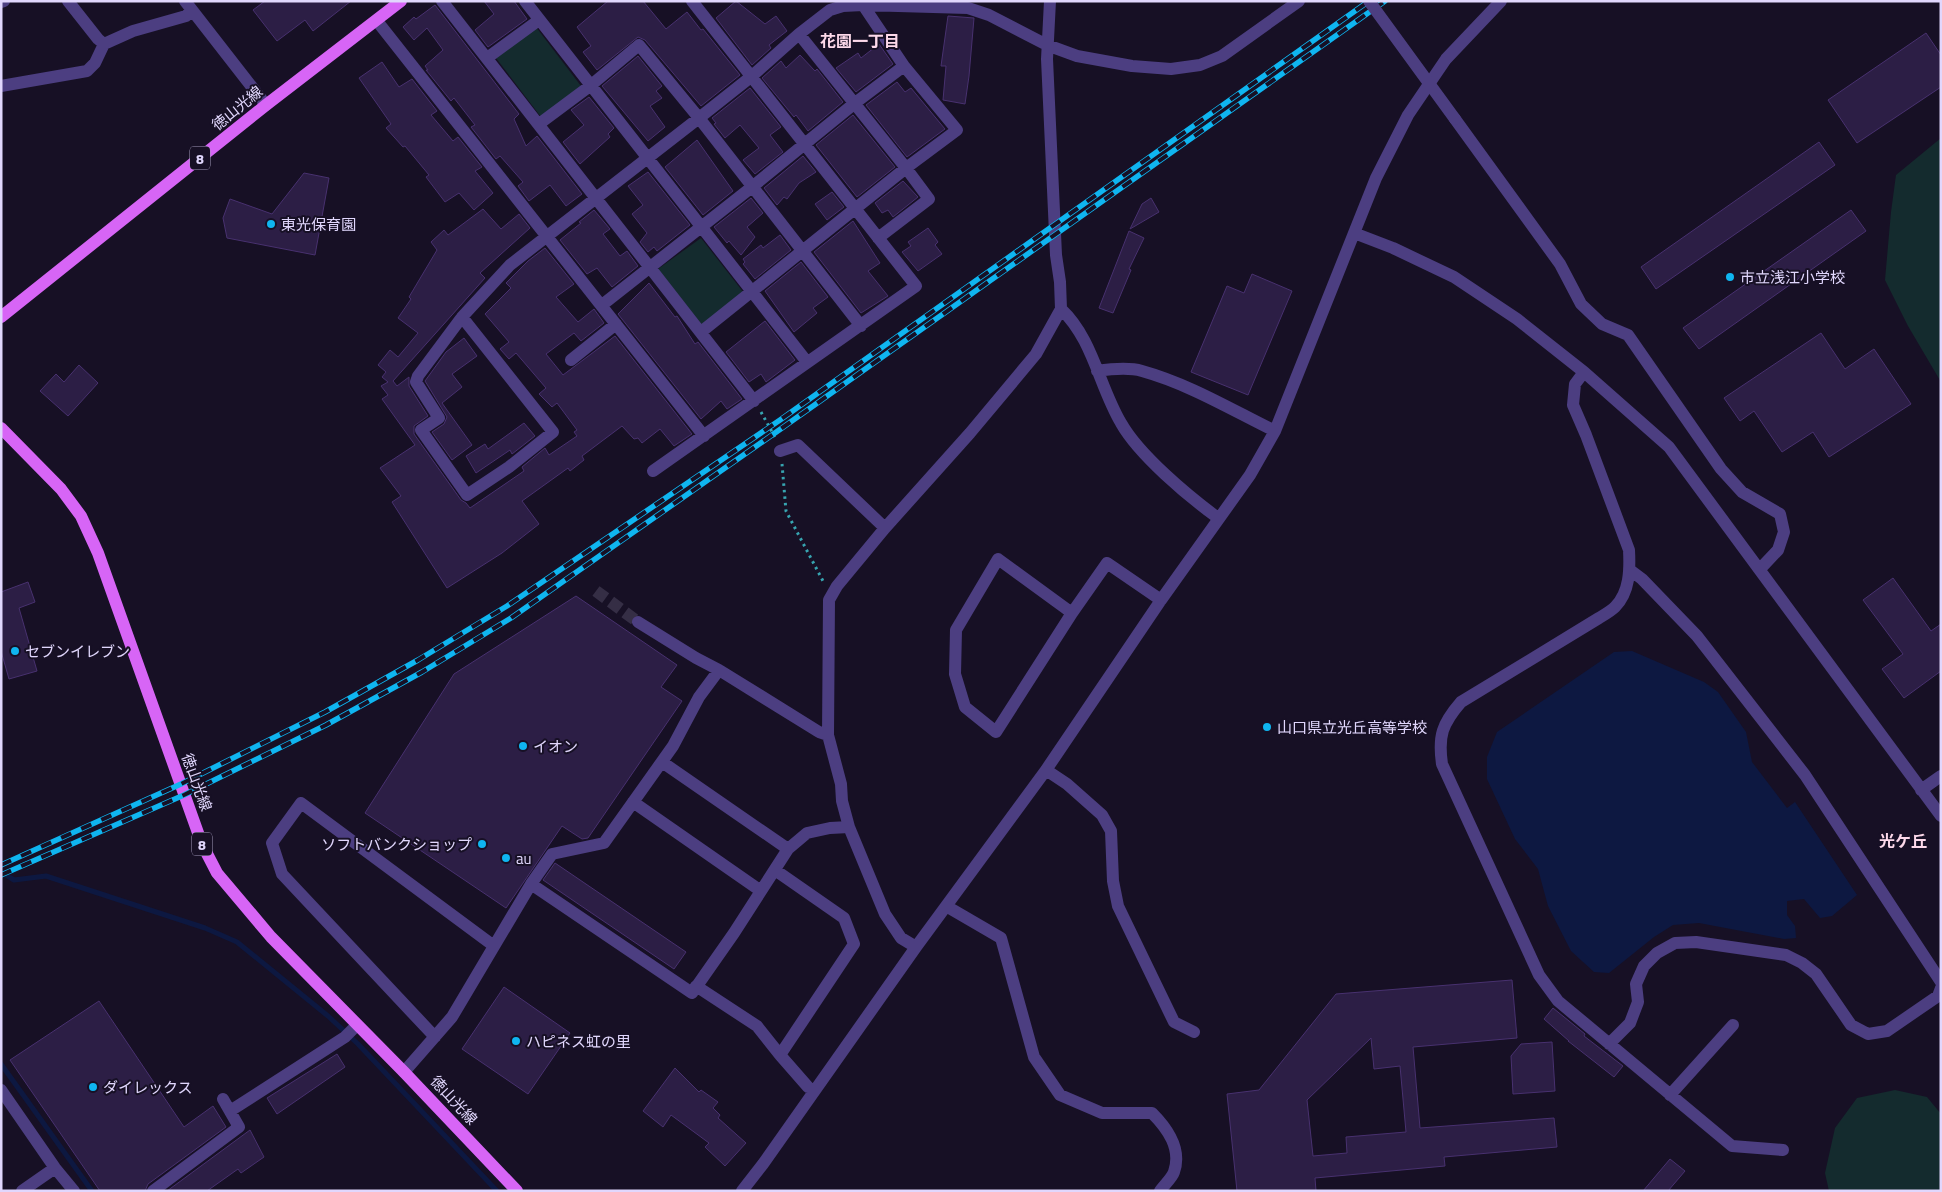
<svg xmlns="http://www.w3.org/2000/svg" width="1942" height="1192" font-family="'Titillium Web','Noto Sans JP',sans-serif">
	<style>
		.green { fill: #142b2e }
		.water { fill: #0d1841 }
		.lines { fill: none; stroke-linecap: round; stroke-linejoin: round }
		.stream { stroke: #0d1841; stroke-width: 5 }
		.building { fill: #2c1e45; stroke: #48316f; fill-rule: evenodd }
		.minor-tunnel { stroke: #352e45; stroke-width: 12; stroke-dasharray: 12 6; stroke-linecap: butt }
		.path { stroke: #37a4b0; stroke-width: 3; stroke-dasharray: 2.5 4; stroke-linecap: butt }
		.minor { stroke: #4c3e81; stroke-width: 12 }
		.major { stroke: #d765f6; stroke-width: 12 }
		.rail-casing { stroke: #0fb5f0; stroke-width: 5.5 }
		.rail { stroke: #171025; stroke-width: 4; stroke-dasharray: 11; stroke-linecap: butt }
		.minor-bridge { stroke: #4c3e81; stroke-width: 12 }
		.poi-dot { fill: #0fb5f0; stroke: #171025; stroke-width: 2 }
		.labels { text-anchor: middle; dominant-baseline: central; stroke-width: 4; stroke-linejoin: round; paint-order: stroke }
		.shield { fill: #171025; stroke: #a49bbc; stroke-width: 1 }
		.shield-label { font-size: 14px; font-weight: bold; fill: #e1d7fd }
		.street-label { font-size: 15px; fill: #e1d7fd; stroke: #171025 }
		.poi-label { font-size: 15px; fill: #e1d7fd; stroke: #171025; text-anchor: start }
		.neighbourhood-label { font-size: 16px; font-weight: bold; fill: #fdd9ea; stroke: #171025 }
	</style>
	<rect width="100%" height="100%" fill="#171025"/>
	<path class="green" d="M536,27L581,86L541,117L496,58Z
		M1941,138V382L1908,326L1885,280L1891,212L1896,175Z
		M701,238L744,293L703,326L658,269Z
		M1895,1090L1927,1097L1941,1114V1191H1829L1825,1173L1835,1128L1857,1098Z"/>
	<path class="water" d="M1632,651L1704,682L1718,692L1746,732L1752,762L1787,808L1795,802L1857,895L1832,916L1820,918L1804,899L1787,901V915L1795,926L1796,938L1784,939L1699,923L1673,925L1654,937L1609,973L1594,972L1571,951L1548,906L1538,869L1515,839L1487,779V757L1497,732L1614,652Z"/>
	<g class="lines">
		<path class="stream" d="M1,872L14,880L46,876L205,928L237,942L328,1016L358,1044L497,1191
			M1,1064L92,1191"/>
	</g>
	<path class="building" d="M265,1H351L313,31L305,20L277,41L253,10Z
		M484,1H514L527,19L488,47L475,30L494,14Z
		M608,1H643L666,29L687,12L701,30L703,29L740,75L701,106L645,40L638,37L597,70L583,52L591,46L577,27Z
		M736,1L765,24L776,16L787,31L769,45L771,48L752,65L716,18Z
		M435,5L519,114L514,119L526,146L537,136L582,194L566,206L550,185L529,201L518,186L523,182L500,156L496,159L471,127L475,125L454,98L451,101L426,70H428L425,66L443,50L427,28L414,40L403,27L414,17L416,19Z
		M948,16L974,18L969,76L965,104L943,100L946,66H941Z
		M1926,33L1941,55V87L1857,143L1828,100Z
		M879,44L893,64L856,92L836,68L858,53L861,58Z
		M800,55L815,71L817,69L843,102L808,131L796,115L794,117L762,78L781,61L786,68Z
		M638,56L662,86L656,91L662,98L650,106L665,127L648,141L602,86Z
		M382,62L399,87L412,79L437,111L431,115L453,141L458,137L482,167L475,171L493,193L474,210L459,193L445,202L426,177L429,175L405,146L403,147L386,128L391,124L359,78Z
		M897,82L905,92L911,88L945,129L907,157L866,105Z
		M750,88L781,127L770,135L783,152L755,174L743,160L759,148L740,125L725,138L714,124L716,123L712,118Z
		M589,97L614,128L608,134L610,137L580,164L563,142L584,125L571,110Z
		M853,115L895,167L857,197L816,145Z
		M697,140L733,191L703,215L665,167Z
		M1819,142L1835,165L1656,289L1641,267Z
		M803,156L816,172L799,183L787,199L784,197L777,205L764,188Z
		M648,172L690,225L657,251L654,247L648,252L640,242L647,233L632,214L643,205L628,186Z
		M304,173L329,178L315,255L227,238L223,218L230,199L272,214Z
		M903,181L918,197L893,217L888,210L882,213L875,203Z
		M832,192L844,207L827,220L815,204Z
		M751,198L763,213L747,227L755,237L741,255L729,241L727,243L714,227Z
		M1151,198L1159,212L1130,229L1142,204Z
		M483,209L501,229L519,214L530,228L480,273L485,278L393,381L397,386L409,377V386L428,416L414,426V434L461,500L466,503L470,508L524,471L522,467L545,448L549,455L577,436L574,432L577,430L557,403L552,407L539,394L546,388L516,353L509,359L500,349L509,342L485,314L511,288L506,283L528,261L545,248L574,284L556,297L578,322L594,309L604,323L581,341L574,333L546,354L563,375L615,336L692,434L674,446L660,429L642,443L638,438L634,439L622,426L582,456L584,460L570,471L568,468L522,501L539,524L502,553L447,588L392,502L401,496L380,468L415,445L382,399L388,395L381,386L388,382L382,377L386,372L378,365L390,350L398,357L418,333L398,318L411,299L409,297L437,250L431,242L444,230L448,235Z
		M594,210L610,229L603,234L620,256L627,251L638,266L612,287L597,268L587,274L560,240L581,223L579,222Z
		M1851,210L1866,231L1699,349L1683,328Z
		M853,221L880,263L868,271L888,296L861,313L814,252Z
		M928,228L938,242L935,245L942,254L918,271L902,252L911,246L908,242Z
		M1129,231L1144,238L1129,269L1131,270L1113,313L1099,308Z
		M780,235L791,250L755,279L743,264L745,262L743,259L761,245L763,248Z
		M801,262L828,297L813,308L817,313L794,332L765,291Z
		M1252,274L1292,291L1248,395L1191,372L1227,286L1244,293Z
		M649,283L675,317L677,316L695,344L698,342L742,399L727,409L721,401L701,419L618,314Z
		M765,321L795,360L766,382L761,374L749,382L726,352Z
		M1821,333L1845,369L1874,349L1911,404L1829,457L1813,432L1782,452L1754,411L1740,421L1724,398Z
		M464,338L477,356L452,374L462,387L442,403L472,445L452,460L432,432L444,424L447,417L425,381L446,352Z
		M79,365L98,383L68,416L40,391L56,374L64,382Z
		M524,423L535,436L512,454L510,450L476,473L466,456L485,444L488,449Z
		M1893,578L1931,631L1941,624V671L1904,698L1882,669L1903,654L1863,600Z
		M28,582L35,602L19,608L37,671L9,679L1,651V592Z
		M576,596L677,665L661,687L682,701L588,838L582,839L562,826L506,908L365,813L454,674Z
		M555,863L686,952L674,969L543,880Z
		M1512,980L1517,1038L1413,1047L1420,1128L1554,1118L1557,1147L1444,1157L1445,1166L1315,1178L1316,1191H1237L1227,1094L1259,1090L1336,994ZM1371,1038L1374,1069L1400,1066L1406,1132L1346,1137L1347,1153L1313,1156L1307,1100Z
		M504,987L570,1033L528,1094L462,1049Z
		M99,1001L184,1127L213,1106L226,1127L148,1184L145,1191H100L10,1060Z
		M1553,1008L1585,1034L1584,1036L1623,1066L1614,1077L1568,1041H1569L1544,1019Z
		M1552,1042L1555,1091L1513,1094L1511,1056L1521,1044Z
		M337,1054L345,1067L277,1114L267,1098Z
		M675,1068L699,1092L701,1090L718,1102L713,1108L720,1115L718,1118L746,1143L725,1166L705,1147L709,1143L671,1115L663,1127L643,1111Z
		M250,1130L264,1157L241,1173L238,1169L207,1191H167Z
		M1670,1159L1685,1171L1668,1191H1643Z"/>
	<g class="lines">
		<path class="minor-tunnel" d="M596,591L638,622"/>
		<path class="path" d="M761,412L776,439
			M782,464L786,511L823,581"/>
		<path class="minor" d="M68,1L98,39L104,44
			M185,1L266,105
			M442,1L754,401
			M525,1L807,362
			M1,2L4,1
			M377,21L704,436
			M799,34L906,168L929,199L878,238
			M487,58L539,20
			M1,86L87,71L95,63L104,44L133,31L186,16L192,10
			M1455,119L1560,264L1581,304L1602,324L1628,335L1721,469L1742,492L1780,514L1784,532L1778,550L1760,569
			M539,124L590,86L639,45L699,118L861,326
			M1354,233L1393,248L1454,277L1517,319L1584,372L1669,447L1941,816
			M602,305L752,187L855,103L904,66
			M1061,309C1093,339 1099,386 1121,423C1139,455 1188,496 1218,518
			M462,317L553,432L509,467L467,495L421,430L439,418L416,382L418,376L462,317L510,265L699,118L752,76L799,34L830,10L843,6L863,5L968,8L989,15L1047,45L1077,56L1132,66L1171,69L1200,65L1222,56L1299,1
			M701,332L906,168L957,130L904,66L863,5
			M571,360L616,324
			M1097,371C1111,369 1128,367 1142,371C1189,384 1232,410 1275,431
			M1584,372L1575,384L1573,405L1586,435L1629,550C1630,569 1630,592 1615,607C1611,611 1604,615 1599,618L1461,702C1442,724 1438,736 1442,764L1539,975L1558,1001L1732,1146L1783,1150
			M780,451L798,445L885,528
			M653,471L916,286L692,1
			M998,559L1072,613L996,732L965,707L955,674L956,630Z
			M1630,570L1642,579L1697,636L1805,775L1941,982
			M1072,613L1107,563L1161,600
			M638,622L696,658L719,670L819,732L828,735
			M662,762L788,849
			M1046,770L1067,784L1102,815L1111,831L1113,881L1118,906L1174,1022L1194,1032
			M1921,790L1941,776
			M633,802L761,891
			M531,884L552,854L604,843L673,746L699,697L719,670
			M946,906L1001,938L1034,1057L1060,1095L1102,1113H1152C1168,1129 1182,1149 1174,1172C1172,1178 1164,1185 1160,1191
			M916,947L901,938L885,914L849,827L842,801L841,784L828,735L829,600L837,586L885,528L970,433L1036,354L1061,309L1060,282L1056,255L1047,59L1050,1
			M696,986L757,1026L780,1055L854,944L844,918L775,870
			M435,1037L282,874L272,843L301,803L494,946
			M1609,1044L1630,1023L1638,1002L1636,984L1644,966L1657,953L1675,943L1696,942L1786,955L1802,963L1816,974L1851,1025L1868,1034L1887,1031L1938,996L1941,988
			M780,1055L808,1087
			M404,1072L452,1017L531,884L692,993L734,933L788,849L807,833L830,828L849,827
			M1,1090L55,1168L74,1191
			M1670,1095L1733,1025
			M230,1111L345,1037L357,1025
			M22,1191L55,1168
			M153,1191L239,1127L223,1099
			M742,1191L763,1164L916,947L1046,770L1161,600L1250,475L1275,431L1376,178L1408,115L1446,59L1501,1"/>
		<path class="major" d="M1,317L266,105L401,1
			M1,428L61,489L81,516L98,553L202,844L217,873L271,937L404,1072L517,1191"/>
		<defs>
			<path id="rail" d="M1,865L181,784L325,712L418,660L507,606L780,420L1369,1
				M1,875L184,795L326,725L422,672L511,618L782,428L1385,1"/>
		</defs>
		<use href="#rail" class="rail-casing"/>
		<use href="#rail" class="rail"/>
		<path class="minor-bridge" d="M1369,1L1455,119"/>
	</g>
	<g class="poi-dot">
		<circle cx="271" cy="224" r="5"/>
		<circle cx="1730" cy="277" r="5"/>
		<circle cx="15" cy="651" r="5"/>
		<circle cx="1267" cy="727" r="5"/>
		<circle cx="523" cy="746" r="5"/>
		<circle cx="482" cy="844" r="5"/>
		<circle cx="506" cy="858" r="5"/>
		<circle cx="516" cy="1041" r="5"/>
		<circle cx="93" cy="1087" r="5"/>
	</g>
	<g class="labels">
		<g class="shield">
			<rect x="190" y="146.5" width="20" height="23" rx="4"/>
			<rect x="192" y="832.5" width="20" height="23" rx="4"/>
		</g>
		<g class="shield-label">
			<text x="200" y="158">8</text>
			<text x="202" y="844">8</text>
		</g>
		<g class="street-label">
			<text transform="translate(237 108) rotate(-39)">徳山光線</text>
			<text transform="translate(197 782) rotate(70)">徳山光線</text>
			<text transform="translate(454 1100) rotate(47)">徳山光線</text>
		</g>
		<g class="poi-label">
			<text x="281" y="224">東光保育園</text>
			<text x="1740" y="277">市立浅江小学校</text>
			<text x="25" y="651">セブンイレブン</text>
			<text x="1277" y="727">山口県立光丘高等学校</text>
			<text x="533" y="746">イオン</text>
			<text x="472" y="844" text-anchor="end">ソフトバンクショップ</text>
			<text x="516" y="858">au</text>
			<text x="526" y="1041">ハピネス虹の里</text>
			<text x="103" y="1087">ダイレックス</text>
		</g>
		<g class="neighbourhood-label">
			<text x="860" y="41">花園一丁目</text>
			<text x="1903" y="841">光ケ丘</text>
		</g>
	</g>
	<rect width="1942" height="1192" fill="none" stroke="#e1d7fd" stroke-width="5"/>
</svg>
